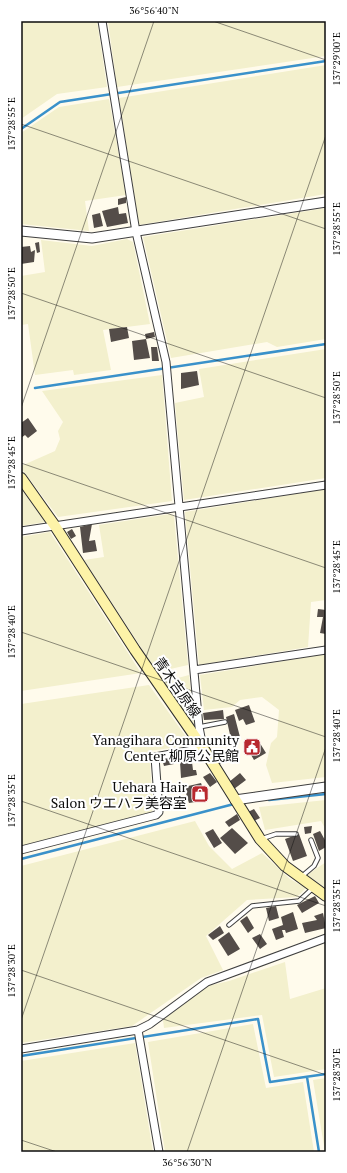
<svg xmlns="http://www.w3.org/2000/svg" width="347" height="1173" font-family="'PT Serif','Noto Sans JP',serif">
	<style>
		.farmland { fill: #f3f0cd }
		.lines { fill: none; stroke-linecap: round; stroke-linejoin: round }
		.stream { stroke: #3a91ca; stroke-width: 2.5 }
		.building { fill: #544d49 }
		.service-casing { stroke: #3f3f3f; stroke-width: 5.5 }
		.minor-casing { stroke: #3f3f3f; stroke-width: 9 }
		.tertiary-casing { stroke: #3f3f3f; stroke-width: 11 }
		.secondary-casing { stroke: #2e2e2e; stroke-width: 12 }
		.service { stroke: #fff; stroke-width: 3.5 }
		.minor { stroke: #fff; stroke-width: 7 }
		.tertiary { stroke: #fff; stroke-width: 9 }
		.secondary { stroke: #fdf3a8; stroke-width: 10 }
		.ticks { fill: none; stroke: #0c0c0c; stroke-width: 1; stroke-opacity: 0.45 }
		.labels { text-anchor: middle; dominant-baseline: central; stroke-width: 4; stroke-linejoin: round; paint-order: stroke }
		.street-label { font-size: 14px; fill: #0c0c0c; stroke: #fff }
		.poi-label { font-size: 14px; fill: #0c0c0c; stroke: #fff; text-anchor: end }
		.neatline { fill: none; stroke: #0c0c0c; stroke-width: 1.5 }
		.ticks-label { font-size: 10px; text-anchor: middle; fill: #0c0c0c }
	</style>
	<rect width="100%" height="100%" fill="#fffbec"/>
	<path class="farmland" d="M21,21H97L107,87L57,94L21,119Z
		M108,21H326V56L117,87Z
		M326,65V194L139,225L119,98Z
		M109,99L126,195L85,201L89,231L21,224V133L59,107Z
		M326,208V339L277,347L267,342L171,358L143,237Z
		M127,239L133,242L150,324L103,330L111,370L74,375L73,370L35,375L28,324L21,325V276L45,272L41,240L92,246Z
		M326,349V478L184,500L175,403L204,397L199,369Z
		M162,375L172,501L58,517L21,468V466L55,451L60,439L58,431L63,422L42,391Z
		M21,489L45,522L21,526Z
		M326,489V600L311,602L308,647L199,665L185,512Z
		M170,514L174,516L188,665L157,672L84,560L104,557L99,525Z
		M50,532L141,673L21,691V537Z
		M326,654V777L272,783L266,765L271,743L277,737L279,710L262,697L240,700L232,707L204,710L200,675Z
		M189,675L194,725L163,682Z
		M149,685L192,745L149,751L153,808L151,813L21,846V704Z
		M326,800V830L321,821L265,830L259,807Z
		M195,821L209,846L232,869L262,853L290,879L306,888L297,897L247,900L206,936L223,970L201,978L132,1026L21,1043V866Z
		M326,862V888L307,875Z
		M285,962L290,999L326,988V1069L274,1077L262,1015L164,1028L163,1020L208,986L229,981Z
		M253,1024L266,1088L303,1082L314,1152H165L148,1042Z
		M135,1043L153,1152H21V1061Z
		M326,1078V1152H325L313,1080Z"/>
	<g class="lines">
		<path class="stream" d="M21,129L60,102L326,61
			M35,388L326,344
			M269,800L326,794
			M21,859L234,804
			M21,1056L258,1019L270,1082L326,1074
			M307,1077L319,1152"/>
	</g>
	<path class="building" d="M126,197V203L118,205V199Z
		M118,207L119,214L126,213L128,223L107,227L102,211Z
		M100,213L103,226L94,228L92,215Z
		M39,242L40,252L37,253L35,243Z
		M30,246L31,252L35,250L34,262L21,264V247Z
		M127,327L129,338L111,342L109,329Z
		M154,332L155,337L146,339L145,334Z
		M146,339L150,358L134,360L132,341Z
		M151,347H157L159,361H152Z
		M197,371L199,385L181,389V373Z
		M28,418L37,431L28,438L25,435L21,438V423Z
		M92,524L89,541L95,540L97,551L83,553L80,527Z
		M72,529L76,536L71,539L67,532Z
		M318,609L326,610V634L320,633L323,617H317Z
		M249,705L255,722L246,725L243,719L239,721L235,710Z
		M223,710L224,719L204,720L203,713Z
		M234,714L240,737L231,739L226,717Z
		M251,740L253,743L258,740L266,753L254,760L244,743Z
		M219,749L226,760L218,765L211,753Z
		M173,757L174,764L164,766L162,759Z
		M180,762H192L193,770H196L197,775L181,778Z
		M210,773L217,782L210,787L203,777Z
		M240,773L246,780L234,789L229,782Z
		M201,783L207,800L189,803L184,787Z
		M254,809L260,818L254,821L248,812Z
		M237,814L240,820L229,827L225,822Z
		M312,826L311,833L305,834L304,827Z
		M232,828L248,843L235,854L220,838Z
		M213,829L222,843L214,848L205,833Z
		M320,831L326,842V847L319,851L313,834Z
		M299,834L307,856L293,861L285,839Z
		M315,896L319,903L302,913L297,905Z
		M276,906L279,918L269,921L266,908Z
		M293,912L298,929L286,933L285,930H282L284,937L276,940L272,929L283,925L281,917Z
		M323,913L326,928L305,933L302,923L317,920L314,916Z
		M247,916L254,928L248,933L240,921Z
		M220,926L224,933L213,940L208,935Z
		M229,932L240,949L228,956L218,940Z
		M260,934L267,944L260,949L252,938Z"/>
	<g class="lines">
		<defs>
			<path id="service" d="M199,727L225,722
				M261,839L276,834H296
				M301,877L314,866L318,858L311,840
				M229,925L252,906L299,901L313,888"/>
			<path id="minor" d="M21,531L326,485
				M194,670L326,650
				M21,850L156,815L159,812L155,757L203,748L199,727L166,362L136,232L102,21
				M138,1030L159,1152
				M21,1049L138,1030L150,1024L207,982L326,938"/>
			<path id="tertiary" d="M21,231L92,238L326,202
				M235,800L326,787"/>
			<path id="secondary" d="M21,478L55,526L135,650L203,748L260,839L285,866L326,896"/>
		</defs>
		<use href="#service" class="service-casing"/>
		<use href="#minor" class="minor-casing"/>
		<use href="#tertiary" class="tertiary-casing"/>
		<use href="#secondary" class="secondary-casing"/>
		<use href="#service" class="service"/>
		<use href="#minor" class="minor"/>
		<use href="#tertiary" class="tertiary"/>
		<use href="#secondary" class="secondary"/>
	</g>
	<path class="ticks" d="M213,21L326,60M21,124L326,229M21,293L326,398M21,408L154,21M21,463L326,568M21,632L326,737M21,801L326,906M21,970L326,1075M21,1020L326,135M21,1140L57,1152M187,1152L326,747"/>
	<defs>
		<symbol id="civic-square" viewBox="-11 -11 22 22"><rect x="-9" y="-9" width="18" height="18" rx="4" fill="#b8282f" stroke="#fff"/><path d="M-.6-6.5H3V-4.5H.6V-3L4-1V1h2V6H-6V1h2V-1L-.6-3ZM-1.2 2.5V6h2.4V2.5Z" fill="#fff"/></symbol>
		<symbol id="shop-square" viewBox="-11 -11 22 22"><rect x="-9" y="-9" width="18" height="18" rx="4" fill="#b8282f" stroke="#fff"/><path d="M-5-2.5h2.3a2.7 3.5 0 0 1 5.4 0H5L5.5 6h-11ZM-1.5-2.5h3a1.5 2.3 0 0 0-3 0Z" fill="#fff"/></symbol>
	</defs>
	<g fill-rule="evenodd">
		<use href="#civic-square" x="242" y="737" width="20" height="20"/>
		<use href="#shop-square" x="190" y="784" width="20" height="20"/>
	</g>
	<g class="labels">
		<g class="street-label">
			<text transform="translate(178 687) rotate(55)">青木吉原線</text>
		</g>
		<g class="poi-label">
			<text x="239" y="739">Yanagihara Community<tspan x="239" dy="16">Center 柳原公民館</tspan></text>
			<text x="187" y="786">Uehara Hair<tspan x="187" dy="16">Salon ウエハラ美容室</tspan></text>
		</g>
	</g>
	<rect width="347" height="1173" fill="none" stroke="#ffffff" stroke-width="44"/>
	<rect x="22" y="22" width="303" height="1129" class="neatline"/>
	<g class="ticks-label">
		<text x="154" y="14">36°56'40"N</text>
		<text transform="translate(336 59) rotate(-90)" y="4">137°29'00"E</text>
		<text transform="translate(11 124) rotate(-90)" y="4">137°28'55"E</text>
		<text transform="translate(336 229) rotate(-90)" y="4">137°28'55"E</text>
		<text transform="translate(11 294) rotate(-90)" y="4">137°28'50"E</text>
		<text transform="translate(336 398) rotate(-90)" y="4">137°28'50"E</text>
		<text transform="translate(11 463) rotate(-90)" y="4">137°28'45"E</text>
		<text transform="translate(336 567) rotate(-90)" y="4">137°28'45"E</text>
		<text transform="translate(11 632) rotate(-90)" y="4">137°28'40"E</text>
		<text transform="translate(336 736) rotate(-90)" y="4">137°28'40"E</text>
		<text transform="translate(11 801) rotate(-90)" y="4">137°28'35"E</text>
		<text transform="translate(336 906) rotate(-90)" y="4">137°28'35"E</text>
		<text transform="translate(11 971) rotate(-90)" y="4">137°28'30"E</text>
		<text transform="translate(336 1075) rotate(-90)" y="4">137°28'30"E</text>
		<text x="187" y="1166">36°56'30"N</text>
	</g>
</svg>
